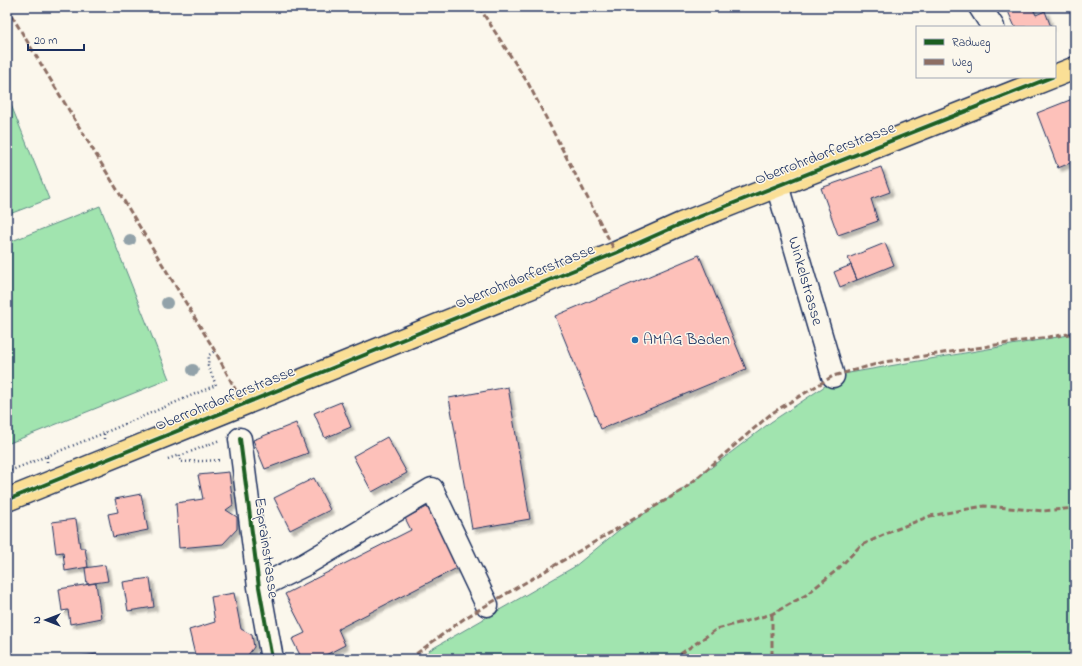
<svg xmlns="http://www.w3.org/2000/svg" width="1082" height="666" font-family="'Indie Flower',sans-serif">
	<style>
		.green { fill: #a1e4af; stroke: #5e8a86 }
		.building { fill: #fdc1ba; stroke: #1b2f5e; filter: url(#shadow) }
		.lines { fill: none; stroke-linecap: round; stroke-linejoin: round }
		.minor-casing { stroke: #1b2f5e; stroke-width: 25 }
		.major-casing { stroke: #1b2f5e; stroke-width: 25 }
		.path { stroke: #1b2f5e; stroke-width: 2.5; stroke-dasharray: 1 3; stroke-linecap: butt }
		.minor { stroke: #fbf7ec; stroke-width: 22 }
		.major { stroke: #fadf96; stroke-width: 22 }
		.quiet { stroke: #8d6e63; stroke-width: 3; stroke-dasharray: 6 3; stroke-linecap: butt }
		.cycleway-casing { stroke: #fbf7ec; stroke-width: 6 }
		.cycleway { stroke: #1b5e20; stroke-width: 4 }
		.tree { fill: #92a2a9 }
		.poi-dot { fill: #1f6fb2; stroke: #fbf7ec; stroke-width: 1.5 }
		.labels { text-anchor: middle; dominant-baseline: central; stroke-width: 3; stroke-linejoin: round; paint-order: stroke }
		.street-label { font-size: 16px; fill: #1b2f5e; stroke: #fbf7ec }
		.poi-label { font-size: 16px; fill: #1b2f5e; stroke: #fbf7ec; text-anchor: start }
	</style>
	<defs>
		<filter id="shadow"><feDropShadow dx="3.5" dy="3.5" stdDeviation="1" flood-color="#0004"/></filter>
	</defs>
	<rect width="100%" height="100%" fill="#fbf7ec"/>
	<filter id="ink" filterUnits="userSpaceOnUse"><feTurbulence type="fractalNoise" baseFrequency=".025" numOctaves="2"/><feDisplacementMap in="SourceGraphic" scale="8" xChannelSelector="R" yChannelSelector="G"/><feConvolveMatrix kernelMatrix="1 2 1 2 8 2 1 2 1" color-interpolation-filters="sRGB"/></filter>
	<g filter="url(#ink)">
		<path class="green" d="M7,95L49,199L7,215Z
			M100,206L169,379L7,444V243Z
			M1075,334V659H420L430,650L574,567L619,530L683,489L771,422L843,374Z"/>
		<path class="building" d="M1011,7H1032L1036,15L1045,11L1051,27H1015L1007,9Z
			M1075,98V161L1058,168L1037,113Z
			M881,167L890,192L871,199L878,221L838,235L821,188Z
			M885,243L894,265L857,280L848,258Z
			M699,255L746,369L601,429L555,316Z
			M851,265L857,280L840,287L834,272Z
			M508,387L530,519L472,529L449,398Z
			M341,402L351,427L325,438L314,413Z
			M296,423L308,453L265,469L253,440Z
			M387,437L407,473L372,492L353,456Z
			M229,472L233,505L226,510L237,517V529L223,544L179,548L176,503L203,499L198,475Z
			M314,478L330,510L290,530L274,498Z
			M141,494L148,530L113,537L108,514L118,512L115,499Z
			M429,506L459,567L338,629L345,645L318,659H302L292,639L305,633L285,594L411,530L405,518Z
			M76,519L80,548H85L88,567L65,571L63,552L56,553L52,522Z
			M105,565L108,581L87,584L85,568Z
			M150,578L154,607L128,611L123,582Z
			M96,583L101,618L70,624L68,610L62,611L59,589Z
			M234,593L241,629L252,635L254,647L245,659H196L189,630L215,622L211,597Z
			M97,654L98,659H71V658Z"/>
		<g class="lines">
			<defs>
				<path id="minor" d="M980,7L993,27
					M777,185L833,376
					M240,439L259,587L272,659
					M259,587L304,565L432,489L487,605"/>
				<path id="major" d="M1055,76L1075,68
					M7,500L616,253L681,224L1052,77"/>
			</defs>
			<use href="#minor" class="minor-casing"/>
			<use href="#major" class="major-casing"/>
			<path class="path" d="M104,439V433L216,385L208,366L209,355L215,351
				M47,456L104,433
				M180,456L220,440
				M168,459L179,455L181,462L222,460
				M7,472L47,456V463"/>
			<use href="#minor" class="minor"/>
			<use href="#major" class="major"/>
			<path class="quiet" d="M479,7L528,83L616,253
				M7,8L215,351L243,404
				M772,614V659
				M409,659L465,618L683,490L772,413L833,376L884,362L1075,333
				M673,659L717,629L772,614L806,595L838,569L860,546L892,531L930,516L984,506L1043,511L1075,508"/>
			<defs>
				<path id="cycleway" d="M240,439L259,587L272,659
					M7,500L616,253L681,224L1052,77"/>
			</defs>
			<use href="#cycleway" class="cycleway-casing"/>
			<use href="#cycleway" class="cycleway"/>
		</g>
		<g class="tree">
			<circle cx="130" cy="240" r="6"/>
			<circle cx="167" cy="303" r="6"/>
			<circle cx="193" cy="370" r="6"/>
		</g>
	</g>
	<circle class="poi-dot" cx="635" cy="340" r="4"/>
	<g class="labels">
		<g class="street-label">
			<text transform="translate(825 154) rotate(-21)">Oberrohrdorferstrasse</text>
			<text transform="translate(525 277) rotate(-22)">Oberrohrdorferstrasse</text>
			<text transform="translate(805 281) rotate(74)">Winkelstrasse</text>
			<text transform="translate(225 399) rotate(-22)">Oberrohrdorferstrasse</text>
			<text transform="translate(266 548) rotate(82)">Esprainstrasse</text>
		</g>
		<g class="poi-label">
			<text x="643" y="340">AMAG Baden</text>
		</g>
	</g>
	<rect width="1082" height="666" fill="none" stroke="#fbf7ec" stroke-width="24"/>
	<rect x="12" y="12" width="1058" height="642" fill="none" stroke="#1b2f5e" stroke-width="1.5" filter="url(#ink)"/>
	<rect x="916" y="26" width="140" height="52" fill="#fbf7ec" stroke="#a1a7b3"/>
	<rect x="924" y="39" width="20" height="6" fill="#1b5e20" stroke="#a1a7b3"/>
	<text x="952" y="46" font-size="12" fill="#1b2f5e">Radweg</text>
	<rect x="924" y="59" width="20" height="6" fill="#8d6e63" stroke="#a1a7b3"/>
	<text x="952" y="66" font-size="12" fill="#1b2f5e">Weg</text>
	<g transform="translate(46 620) rotate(270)" stroke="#fbf7ec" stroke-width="3" paint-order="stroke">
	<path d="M0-3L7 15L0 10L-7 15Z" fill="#1b2f5e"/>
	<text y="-6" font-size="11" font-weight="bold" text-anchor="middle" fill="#1b2f5e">N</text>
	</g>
	<path d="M28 44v6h56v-6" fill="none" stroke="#1b2f5e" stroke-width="2"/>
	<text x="34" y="44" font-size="12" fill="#1b2f5e" stroke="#fbf7ec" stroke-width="3" paint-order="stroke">20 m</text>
</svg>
